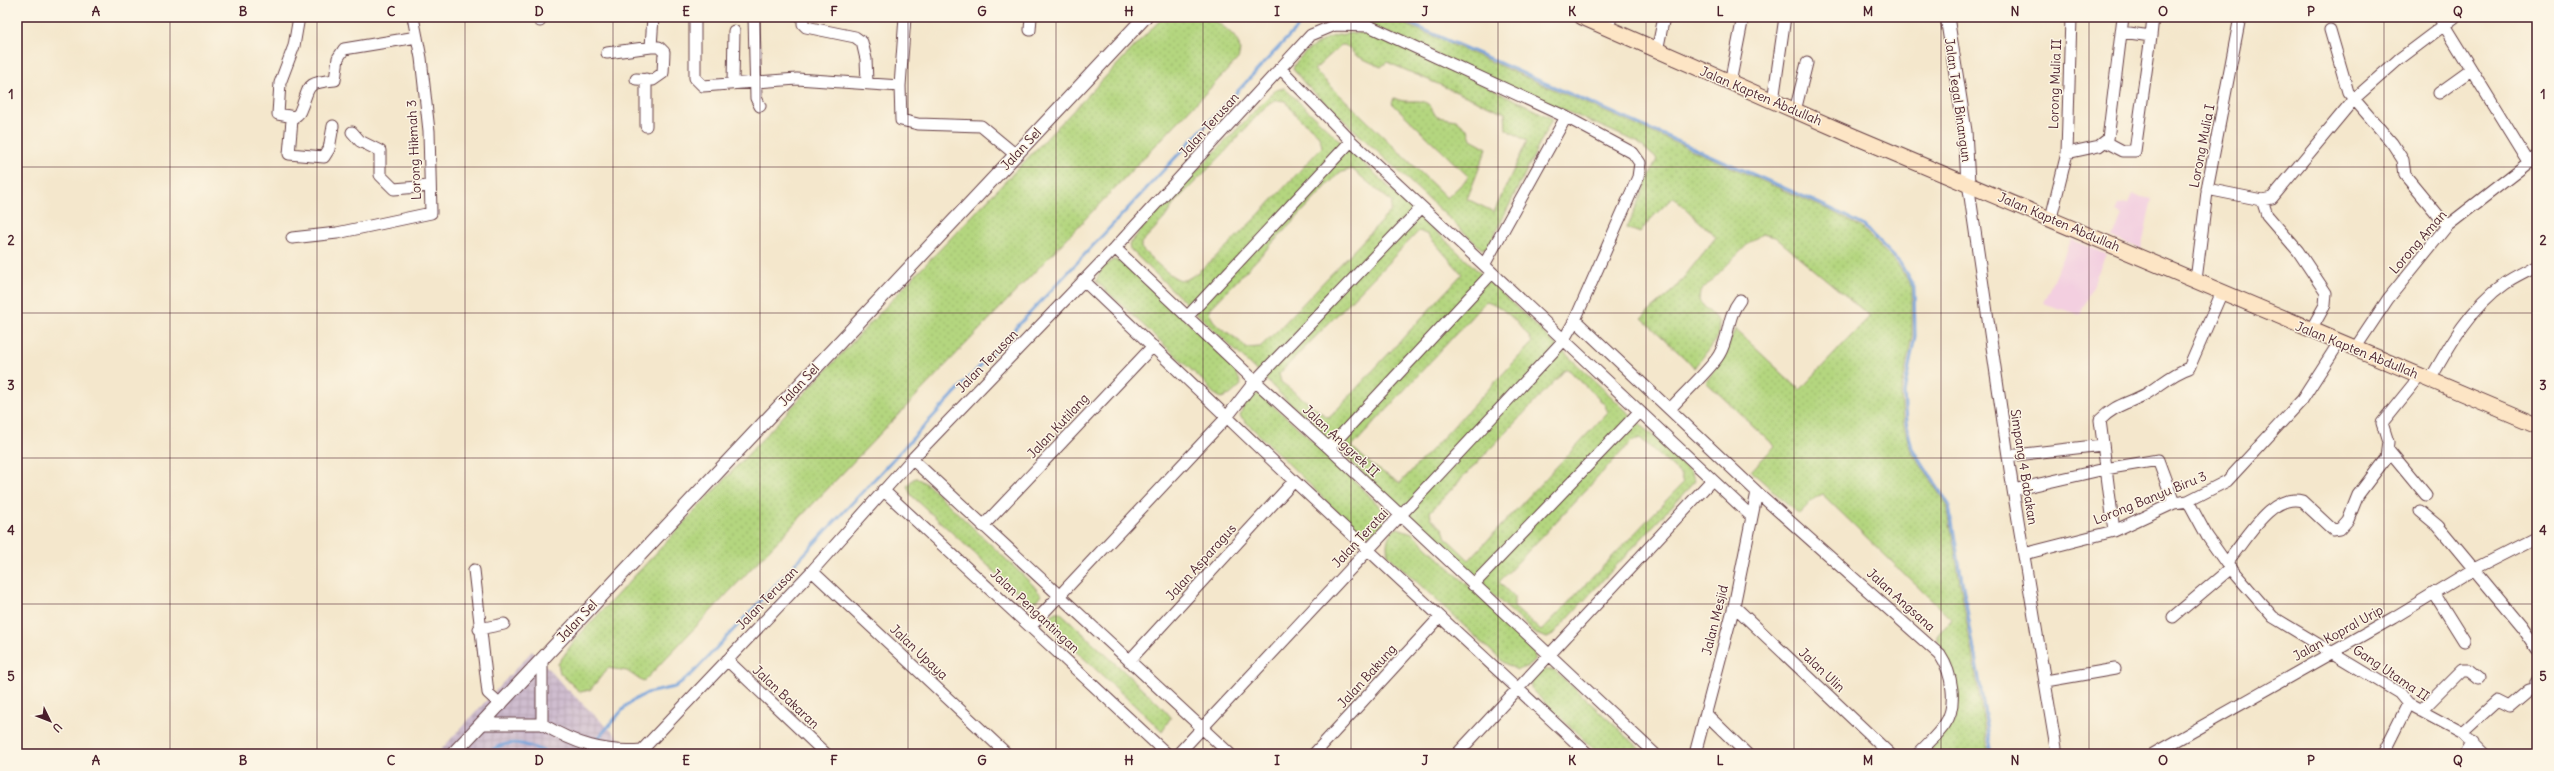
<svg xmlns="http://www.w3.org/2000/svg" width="2554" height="771" font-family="Delius,sans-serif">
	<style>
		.built { fill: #f3cfe0 }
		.industrial { fill: url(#industrial-grid) }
		.green { fill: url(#green-dots); stroke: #7f7a55; fill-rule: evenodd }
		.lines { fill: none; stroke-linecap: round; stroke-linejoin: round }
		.stream { stroke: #71a0da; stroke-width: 3 }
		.minor-casing { stroke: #643d43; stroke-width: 13 }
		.tertiary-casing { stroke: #643d43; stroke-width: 15 }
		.secondary-casing { stroke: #643d43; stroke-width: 17 }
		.minor { stroke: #fff; stroke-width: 11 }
		.tertiary { stroke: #fff; stroke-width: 13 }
		.secondary { stroke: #fde5c5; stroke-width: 15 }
		.grid { fill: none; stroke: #4a1f2b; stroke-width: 1; stroke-opacity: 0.55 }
		.labels { text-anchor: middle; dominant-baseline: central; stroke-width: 3; stroke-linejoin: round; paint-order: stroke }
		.street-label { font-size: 13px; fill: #4a1f2b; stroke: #fcf5e5 }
		.neatline { fill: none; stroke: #4a1f2b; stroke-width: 1.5 }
		.grid-label { font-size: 13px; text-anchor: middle; font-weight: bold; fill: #4a1f2b }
	</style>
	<defs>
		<pattern id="industrial-grid" width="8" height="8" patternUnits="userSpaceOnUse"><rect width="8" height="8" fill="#cfbdcf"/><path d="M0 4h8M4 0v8" fill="none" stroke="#b3a2b2"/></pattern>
		<pattern id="green-dots" width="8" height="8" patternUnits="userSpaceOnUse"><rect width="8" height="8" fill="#b4d67f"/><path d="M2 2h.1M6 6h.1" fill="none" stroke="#9cb76e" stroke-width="1.8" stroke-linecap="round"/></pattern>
	</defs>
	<rect width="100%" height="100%" fill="#fcf5e5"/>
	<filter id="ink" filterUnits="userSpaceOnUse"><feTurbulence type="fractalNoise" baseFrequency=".025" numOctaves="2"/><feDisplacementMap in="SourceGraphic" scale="8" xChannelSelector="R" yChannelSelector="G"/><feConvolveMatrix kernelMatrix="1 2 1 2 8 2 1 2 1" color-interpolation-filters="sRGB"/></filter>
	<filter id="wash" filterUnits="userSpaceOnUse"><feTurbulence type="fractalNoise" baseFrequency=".012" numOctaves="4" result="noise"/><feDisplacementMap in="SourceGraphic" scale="16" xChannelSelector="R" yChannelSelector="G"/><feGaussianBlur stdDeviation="0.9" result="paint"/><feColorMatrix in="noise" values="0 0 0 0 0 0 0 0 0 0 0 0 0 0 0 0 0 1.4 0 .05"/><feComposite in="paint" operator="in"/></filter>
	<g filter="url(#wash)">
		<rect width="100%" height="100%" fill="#f4e7cc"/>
		<path class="built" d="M2132,195L2152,199L2141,249L2113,238L2122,215L2115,212L2118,205L2128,204Z
			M2071,239L2106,254L2080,315L2043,303Z"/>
		<path class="industrial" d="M532,651L567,689L636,754H437Z"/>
		<path class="green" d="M1163,17H1211C1225,29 1246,39 1238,59L643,682L627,671L608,668L590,690L580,692L560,673L558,664L574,641L903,288Z
			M1351,17H1389L1831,211L1861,227L1898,265L1912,287V336L1901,393L1903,422L1910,449L1947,506L1989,754H1923L1953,723L1956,717L1953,680L1943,648L1937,641V636L1951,619L1822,494L1817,496L1799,514L1751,471L1775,446L1706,382L1723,358L1735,329L1800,390L1870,316L1775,237L1762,234L1750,242L1700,292L1699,301L1719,322L1718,336L1695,368L1642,318L1673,291L1716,237L1673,197L1648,222L1640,233L1627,228L1657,159L1637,142Z
			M1354,33H1368L1386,39L1524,104L1552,119L1489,246L1482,249L1305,84L1293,69C1297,55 1321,40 1334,36C1341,34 1347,34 1354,33ZM1341,45H1345L1357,56L1381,67L1387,62L1505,113L1506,129L1527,141L1494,212L1467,199L1487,148L1471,139L1468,130L1456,120L1437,117C1433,113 1432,107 1428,104C1418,97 1407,105 1394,98L1392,103L1469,177L1447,198L1314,70Z
			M1284,88L1691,472L1695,481L1551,636L1547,638L1536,634L1412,521L1130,249L1129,245L1144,226L1268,97L1276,90ZM1275,100L1285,101C1289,106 1294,113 1299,118C1312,130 1319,129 1322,147C1302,168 1203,278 1184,280C1174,282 1149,256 1141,248V243L1164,219L1176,201L1223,154L1263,109ZM1352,169L1392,202L1391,211L1277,331L1260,347L1246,348C1236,334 1211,328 1209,310L1339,173ZM1419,231L1428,235L1462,274L1331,416L1327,417L1281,382L1279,374ZM1486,301C1499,303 1528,330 1532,343L1400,483L1373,466L1352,447ZM1565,370H1569L1604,404L1608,412L1469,560L1446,538L1443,529L1431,518L1430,512ZM1640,438L1680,474L1683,483L1541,631L1514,607V597L1499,582L1632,441Z
			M1114,260L1121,262C1142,281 1240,364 1241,385L1230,395L1221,398L1213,393L1202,380L1096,281L1102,268Z
			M1259,394L1292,422L1364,490L1384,511V523L1369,535L1355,529L1240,416L1243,407L1250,396Z
			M917,478L928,485L1032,584L1041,595L1037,601H1028L1009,585L911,495L907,486L913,479Z
			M1398,528L1412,533L1506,621L1534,653L1535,658L1531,665L1517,670L1504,663L1389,556C1385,546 1387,532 1398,528Z
			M1055,612H1060L1159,704L1171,717L1162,731L1058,634L1049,623L1048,618Z
			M1543,670H1554L1646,754H1599L1532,690C1528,681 1535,674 1543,670Z"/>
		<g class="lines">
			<path class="stream" d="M1395,17L1832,209L1863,225L1900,263L1914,287L1915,336L1904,393L1906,422L1912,448L1949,505L1992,754
				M594,743L626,706L634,700L647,693L675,687L693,673L1307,17
				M487,754C508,736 527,744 550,754
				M583,754L589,748"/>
		</g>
	</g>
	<g filter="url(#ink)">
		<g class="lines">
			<defs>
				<path id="minor" d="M540,17V21
					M695,17V78L703,86L797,79L900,86
					M754,17L756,98L760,106
					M803,17V24L806,27L855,37L862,42L866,59L867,82
					M905,17L900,86L901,120L918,124L981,126L1016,155
					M2439,17L2529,163
					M1608,29L1611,17
					M1030,30L1031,17
					M2330,30L2348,92L2392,143L2403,160L2405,175L2447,226
					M2122,32L2151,36L2153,17
					M1657,51L1664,17
					M607,53L651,47L653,17
					M1280,68L1351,141L1484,265
					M636,79L653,80L663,73L664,52L659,47H651
					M646,79V126
					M733,82L734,31
					M1730,83L1743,17
					M2439,93L2471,70
					M1773,101L1785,17
					M1795,111L1807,63
					M294,117L278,114L280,83L294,46L299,17
					M1566,117L1484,265L1752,517
					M333,126L329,149L324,157L289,154L292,120C294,116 299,115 300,111C311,86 303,83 335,80L338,58L344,49L417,37
					M352,132L360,141L380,151V175L394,189L430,186
					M2106,142L2123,151H2135L2151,36
					M2067,153L2071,17
					M1968,183L2013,490L2057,754
					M2207,189L2262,200L2272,198L2354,99L2398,60L2455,17
					M2262,200L2267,215L2298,251L2326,293L2325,305L2311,330
					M2051,218L2067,153L2099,146L2108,139L2123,17
					M292,238L337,233L431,213L429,131L421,58L413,17
					M1115,248L1255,381L1329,448L1655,754
					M1083,280L1294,481L1588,754
					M2196,280L2208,184L2240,17
					M1187,317L1351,141
					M1575,320L1757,492L1940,655C1952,673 1958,705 1945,724C1938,735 1927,744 1918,754
					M2356,347L2388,299L2447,226L2537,156
					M2430,380C2450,344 2471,307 2505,283C2515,276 2527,271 2537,265
					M1671,408C1684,393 1710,370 1719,355C1730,337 1726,318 1740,300
					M1329,448L1492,273
					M2388,449L2426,495
					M2008,456L2102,445
					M912,459L1230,754
					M883,490L1167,754
					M2013,490L2105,469L2158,460L2174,503
					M2188,501L2207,536L2226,563L2273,617L2399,693L2408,704L2462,733L2483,754
					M2420,511L2438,526L2522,627L2537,649
					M983,526L1153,346
					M2114,531L2100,420C2116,404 2127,404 2146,394C2161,385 2173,373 2189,368L2222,292
					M2024,554L2114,531L2174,503L2188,501L2227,481L2302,400L2340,341
					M2226,563C2244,544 2270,492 2302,501L2333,530L2340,529L2348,520L2358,495L2386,458L2388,442L2382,423L2420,376
					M474,570L488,693L501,705
					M812,571L1007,754
					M1473,585L1639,412
					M2434,593L2464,641
					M1734,606L1890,754
					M2173,617L2231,568
					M1031,626L1227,417L1255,381L1421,208
					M479,629L504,624
					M542,659V724C576,744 603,753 642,750L647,754
					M727,660L826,754
					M1129,661L1294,481
					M2046,681L2115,669
					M2536,682L2537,680
					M2421,711L2462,670H2469L2479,678
					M1706,714L1747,754
					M483,724H542
					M2462,733L2497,701L2509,707L2529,690L2533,689L2537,692
					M642,750L812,571L912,459L1115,248L1311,35L1335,25L1369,26L1566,117L1633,153L1640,163L1638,177L1575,320L1563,341L1178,754
					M1314,754L1440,617
					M1457,754L1712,480
					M1695,754L1734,606L1757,492
					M2153,754L2393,618L2472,570L2537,537
					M2383,754L2408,704
					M2466,754L2473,742"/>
				<path id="tertiary" d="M1947,17L1965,131L1968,183
					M453,754L1145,17"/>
				<path id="secondary" d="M1582,17L1839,130L2537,425"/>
			</defs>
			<use href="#minor" class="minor-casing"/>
			<use href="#tertiary" class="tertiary-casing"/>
			<use href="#secondary" class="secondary-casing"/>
			<use href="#minor" class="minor"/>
			<use href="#tertiary" class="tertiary"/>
			<use href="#secondary" class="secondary"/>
		</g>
	</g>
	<path class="grid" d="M170,17V754M317,17V754M465,17V754M613,17V754M760,17V754M908,17V754M1056,17V754M1203,17V754M1351,17V754M1498,17V754M1646,17V754M1794,17V754M1941,17V754M2089,17V754M2237,17V754M2384,17V754M17,167H2537M17,313H2537M17,458H2537M17,604H2537"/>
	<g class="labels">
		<g class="street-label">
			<text transform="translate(2055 84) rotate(-88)">Lorong Mulia II</text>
			<text transform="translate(1761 96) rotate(23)">Jalan Kapten Abdullah</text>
			<text transform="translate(1958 100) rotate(82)">Jalan Tegal Binangun</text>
			<text transform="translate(1209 125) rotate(-48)">Jalan Terusan</text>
			<text transform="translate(2202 146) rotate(-79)">Lorong Mulia I</text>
			<text transform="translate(1021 149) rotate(-47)">Jalan Sel</text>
			<text transform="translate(414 150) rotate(-93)">Lorong Hikmah 3</text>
			<text transform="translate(2059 222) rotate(23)">Jalan Kapten Abdullah</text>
			<text transform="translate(2418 242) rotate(-49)">Lorong Aman</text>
			<text transform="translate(2357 350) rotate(22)">Jalan Kapten Abdullah</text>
			<text transform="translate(987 361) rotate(-46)">Jalan Terusan</text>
			<text transform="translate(799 385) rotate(-47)">Jalan Sel</text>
			<text transform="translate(1058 426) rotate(-47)">Jalan Kutilang</text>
			<text transform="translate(1341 441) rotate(43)">Jalan Anggrek II</text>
			<text transform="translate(2024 467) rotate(81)">Simpang 4 Babakan</text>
			<text transform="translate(2150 498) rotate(-22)">Lorong Banyu Biru 3</text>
			<text transform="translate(1360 538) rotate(-47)">Jalan Teratai</text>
			<text transform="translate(1201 562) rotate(-48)">Jalan Asparagus</text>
			<text transform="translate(767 598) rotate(-46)">Jalan Terusan</text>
			<text transform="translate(1901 600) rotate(42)">Jalan Angsana</text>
			<text transform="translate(1035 611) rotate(43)">Jalan Pengantingan</text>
			<text transform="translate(1715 620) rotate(-76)">Jalan Mesjid</text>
			<text transform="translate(577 621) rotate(-47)">Jalan Sel</text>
			<text transform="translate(2338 633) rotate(-29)">Jalan Kopral Urip</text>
			<text transform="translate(919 652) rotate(43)">Jalan Upaya</text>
			<text transform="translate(1822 670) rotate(43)">Jalan Ulin</text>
			<text transform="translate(2391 673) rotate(34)">Gang Utama II</text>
			<text transform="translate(1367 676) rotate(-48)">Jalan Bakung</text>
			<text transform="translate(786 697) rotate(43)">Jalan Bakaran</text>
		</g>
	</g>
	<rect width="2554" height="771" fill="none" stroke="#fcf5e5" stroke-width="44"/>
	<g transform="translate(50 721) rotate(133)" stroke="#fcf5e5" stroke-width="3" paint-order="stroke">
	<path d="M0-3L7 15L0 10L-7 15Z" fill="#4a1f2b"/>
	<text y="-6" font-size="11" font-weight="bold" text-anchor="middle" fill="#4a1f2b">U</text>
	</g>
	<rect x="22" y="22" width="2510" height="727" class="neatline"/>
	<g class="grid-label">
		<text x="96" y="16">A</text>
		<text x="243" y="16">B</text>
		<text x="391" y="16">C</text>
		<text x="539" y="16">D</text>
		<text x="686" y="16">E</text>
		<text x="834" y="16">F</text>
		<text x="982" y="16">G</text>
		<text x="1129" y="16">H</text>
		<text x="1277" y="16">I</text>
		<text x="1425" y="16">J</text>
		<text x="1572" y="16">K</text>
		<text x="1720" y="16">L</text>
		<text x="1868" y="16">M</text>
		<text x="2015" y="16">N</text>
		<text x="2163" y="16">O</text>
		<text x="2311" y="16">P</text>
		<text x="2458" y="16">Q</text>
		<text x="11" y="99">1</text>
		<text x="2543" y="99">1</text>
		<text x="11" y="245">2</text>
		<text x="2543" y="245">2</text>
		<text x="11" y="390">3</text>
		<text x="2543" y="390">3</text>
		<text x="11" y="535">4</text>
		<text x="2543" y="535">4</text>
		<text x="11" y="681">5</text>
		<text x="2543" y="681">5</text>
		<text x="96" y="765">A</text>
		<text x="243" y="765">B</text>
		<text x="391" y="765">C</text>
		<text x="539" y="765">D</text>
		<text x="686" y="765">E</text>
		<text x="834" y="765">F</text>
		<text x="982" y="765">G</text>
		<text x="1129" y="765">H</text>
		<text x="1277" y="765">I</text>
		<text x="1425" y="765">J</text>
		<text x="1572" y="765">K</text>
		<text x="1720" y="765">L</text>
		<text x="1868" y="765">M</text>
		<text x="2015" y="765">N</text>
		<text x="2163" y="765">O</text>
		<text x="2311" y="765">P</text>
		<text x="2458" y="765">Q</text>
	</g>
</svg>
